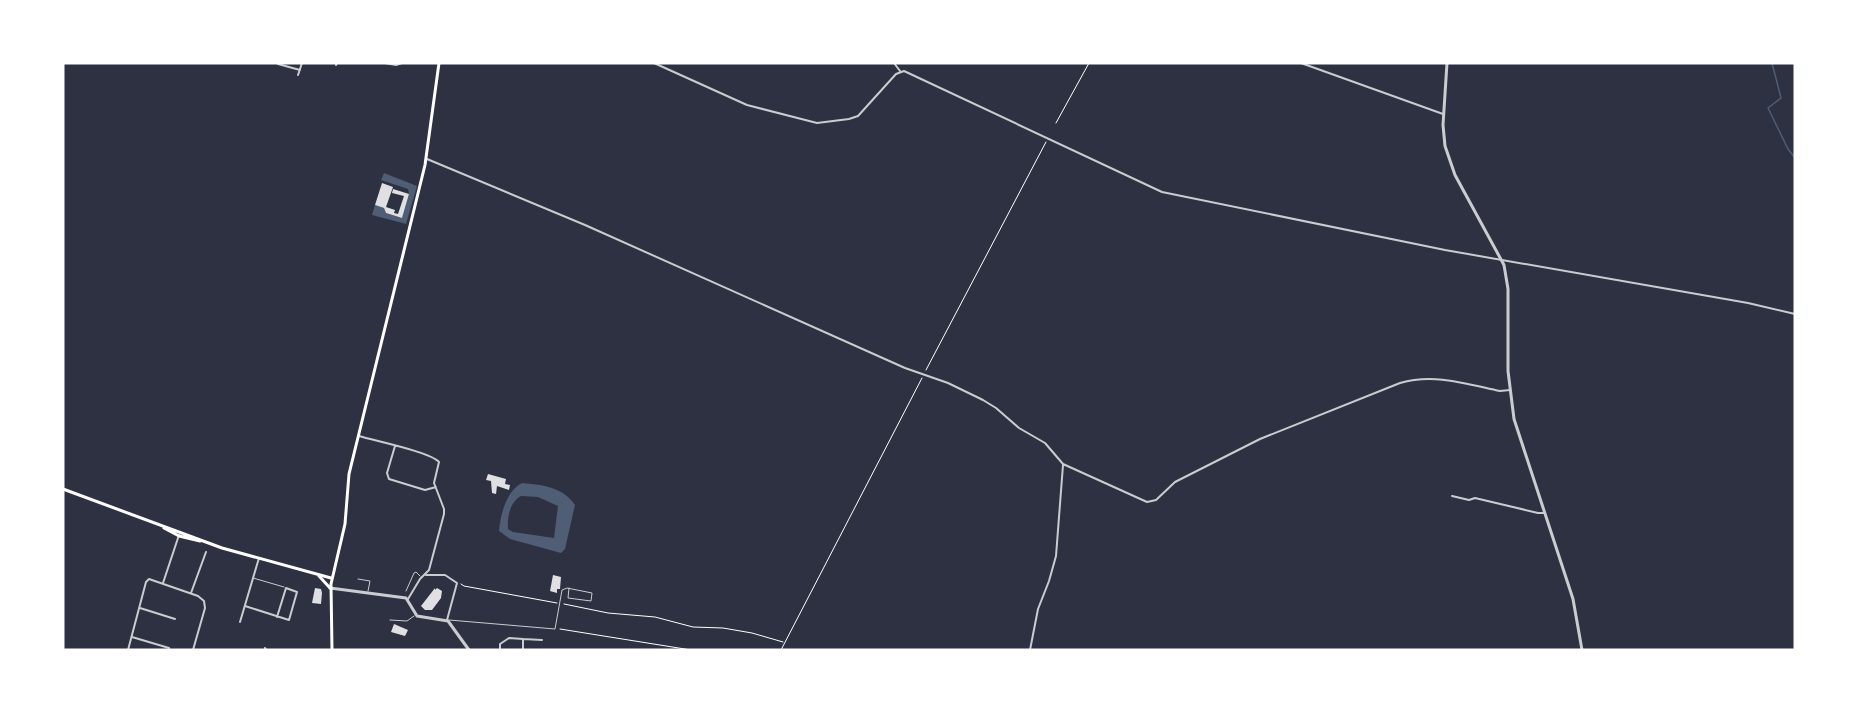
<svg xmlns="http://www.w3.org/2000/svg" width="1858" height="713" font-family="Montserrat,sans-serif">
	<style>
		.water { fill: #4f5d75; fill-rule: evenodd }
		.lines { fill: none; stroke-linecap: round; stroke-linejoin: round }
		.stream { stroke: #4f5d75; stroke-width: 1.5 }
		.building { fill: #e0e0e3 }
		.path { stroke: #fff; stroke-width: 1 }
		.service { stroke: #caccd0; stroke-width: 1 }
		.minor { stroke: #caccd0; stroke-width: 2 }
		.tertiary { stroke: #caccd0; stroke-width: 3 }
		.secondary { stroke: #fff; stroke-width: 3 }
	</style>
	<rect width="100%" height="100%" fill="#2d3142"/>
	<path class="water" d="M384,173L417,186L406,224L372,215L375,205L384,208L386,213L402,218L409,194L408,189L381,180Z
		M522,483C543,485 563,487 575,505L565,549L561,553L510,539L499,531C500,515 507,490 522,483ZM521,496L538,497L558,506L554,538L513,532L508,529C507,517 510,502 521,496Z"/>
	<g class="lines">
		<path class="stream" d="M1772,63L1781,98L1768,108L1788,149L1795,158"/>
	</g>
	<path class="building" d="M382,183L393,187L386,207L395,210L394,213L398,214L404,196L392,193L393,189L409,194L402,218L386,213L384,208L375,205Z
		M488,474L506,479L505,484L510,485L509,490L497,486L496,494L492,493L491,481L486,480Z
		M553,575L561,577L560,589H557V593L550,591Z
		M315,588L321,589L322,593L321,604L312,603Z
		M435,588V590L437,588L442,591L441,598L432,610H425L421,606Z
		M394,624L408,630L405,636L391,632Z"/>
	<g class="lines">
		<path class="path" d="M1056,123L1089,63
			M926,370L1046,142
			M461,584L464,586L557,603
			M564,604L608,613L655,617L693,627L723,628L752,633L783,642
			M560,629L691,650
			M781,650L922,378"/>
		<path class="service" d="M253,578L284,587
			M358,579L370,581L368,591
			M406,591L414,573L416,572L420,576
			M390,620L407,621L414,616
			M449,620L555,629L562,590L567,588L592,593L591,601L568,598L569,588"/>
		<path class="minor" d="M385,63L396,65L402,63
			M654,63L747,105L817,123L849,119L858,116L896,74L904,71L1162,192L1445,250L1748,303L1795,314
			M894,63L900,71
			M1301,63L1443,114
			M278,64L300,70
			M336,65L337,63
			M298,75L302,63
			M427,159L585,225L905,368L948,383L983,400L996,408L1019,428L1045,443L1063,464L1147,502L1156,500L1175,482L1260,439L1400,383C1434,373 1467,384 1500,391L1510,390
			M359,436C375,441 430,452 439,462L434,483L444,509V514L429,570L420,579L408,599
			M395,446L387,473L389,479L425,490L436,487
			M1452,496L1469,500L1475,498L1538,513H1544
			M426,575H445L457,583L447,620
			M163,583L179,535
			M191,593L206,552
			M245,606L289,620L297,592L286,588L277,617
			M140,608L175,619
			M240,622L259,558
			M132,637L169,648
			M523,639L542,640
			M265,648L266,650
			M128,650L146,582L149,579L198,596L204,601L205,608L193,650
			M500,650V644L509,638L523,639V650
			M1030,650L1038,609L1049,581L1056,556L1063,465"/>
		<path class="tertiary" d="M1447,63L1443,125L1445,146L1455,175L1504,265L1508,289V371L1514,419L1573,599L1582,650
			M330,588L406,598L417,616L448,621L469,650"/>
		<path class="secondary" d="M63,489L222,548L331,578
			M164,528L179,536L200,541
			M319,576L330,588
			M332,650L331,584L345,524L349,474L425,165L439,63"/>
	</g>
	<rect width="1858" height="713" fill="none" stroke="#ffffff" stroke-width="129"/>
</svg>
